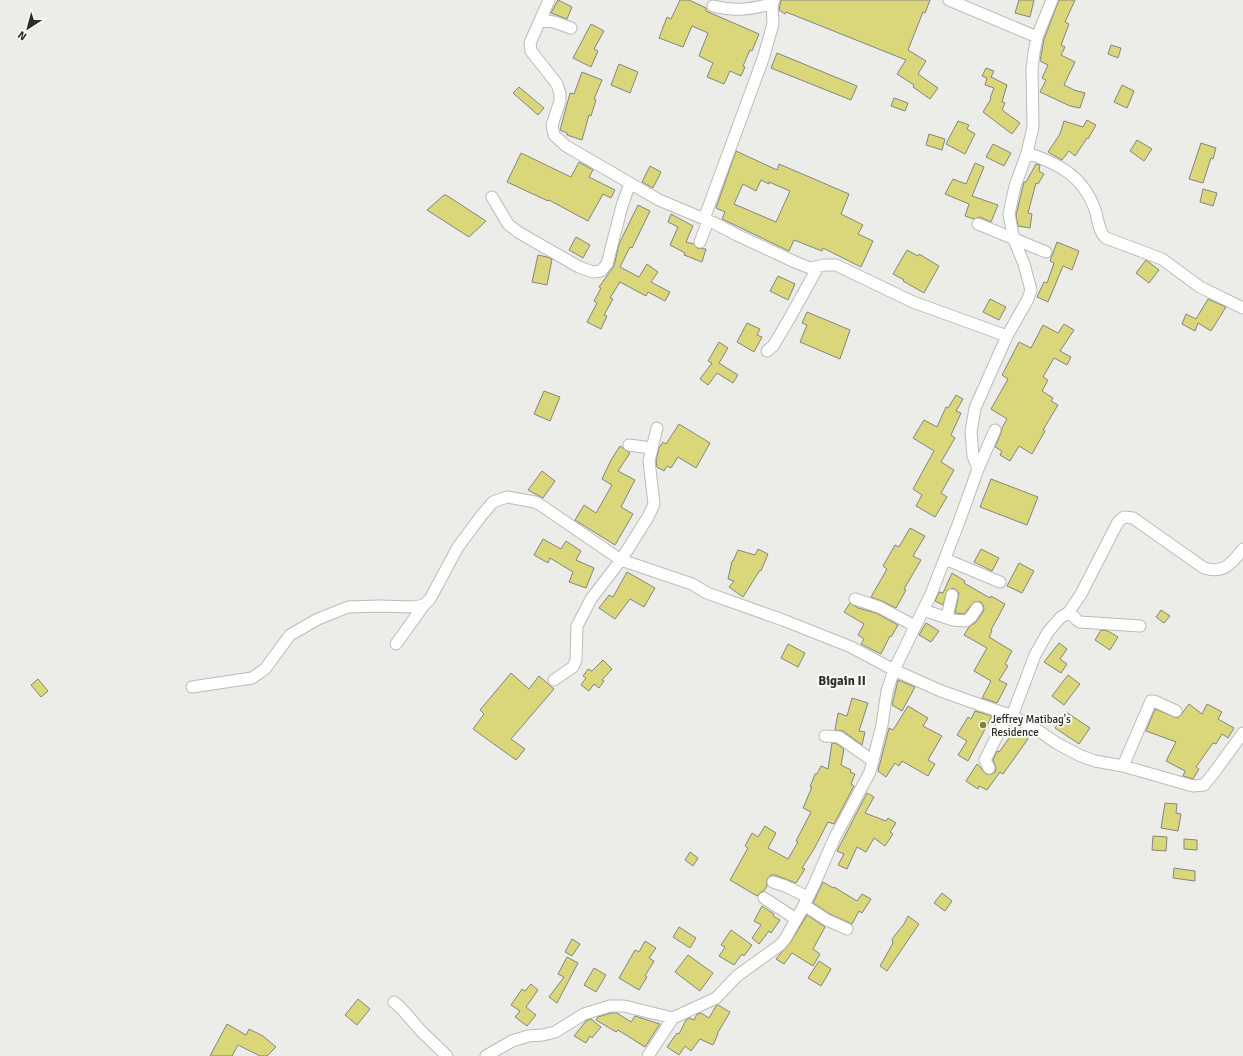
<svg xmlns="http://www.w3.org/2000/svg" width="1243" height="1056" font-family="Signika,sans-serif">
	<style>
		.building { fill: #dad67a; stroke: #858582; fill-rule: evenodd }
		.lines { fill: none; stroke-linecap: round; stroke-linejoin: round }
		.minor-casing { stroke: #bbbbb7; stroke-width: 13 }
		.minor { stroke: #fff; stroke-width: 11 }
		.poi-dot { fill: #86832b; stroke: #f9f9f5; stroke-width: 1.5 }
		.labels { text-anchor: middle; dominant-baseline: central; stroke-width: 4; stroke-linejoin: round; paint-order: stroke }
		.poi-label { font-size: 11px; fill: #2c2c2a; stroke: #f9f9f5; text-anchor: start }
		.quarter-label { font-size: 13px; font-weight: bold; fill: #2f2f2c; stroke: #f9f9f5 }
	</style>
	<rect width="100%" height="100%" fill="#ecece8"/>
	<path class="building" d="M558,0L572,7L567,19L551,13Z
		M680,0H689L706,8V11L759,34L752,51L750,50L743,66L745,67L741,76L730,71L724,84L707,77L713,63L699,56L708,33L692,26L683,47L659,38L667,17L671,19Z
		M781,0H930L925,13L923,12L908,50L926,61L918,74L938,88L930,99L913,87L914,85L897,74L906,60L786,12L785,14L779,10Z
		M1019,0H1034L1030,17L1015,13Z
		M1059,0H1075L1065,22L1069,24L1061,45L1065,47L1061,55L1075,62L1064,85L1074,90L1085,93L1080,108L1070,106L1040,92L1046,80L1042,78L1048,65L1040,61L1044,39Z
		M591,24L604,31L594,49L598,51L591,67L573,58Z
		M1111,45L1121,48L1118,58L1108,54Z
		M777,53L857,86L851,100L771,68Z
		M619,64L638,72L630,93L611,85Z
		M986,68L994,71L991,77L1007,85L1002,102L1005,103L1002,110L1020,123L1012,134L983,112L991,99L990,98L994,88L985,85L987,78L982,76Z
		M582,72L602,80L594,99L596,100L591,116L589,115L582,140L567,135V133L560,130L570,93L574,94Z
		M1122,85L1134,91L1127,108L1114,102Z
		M519,87L544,108L538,115L513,93Z
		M894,98L908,103L905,111L891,106Z
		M1087,120L1096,125L1088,139L1087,138L1075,156L1069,151L1062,160L1048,152L1060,134L1064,121L1083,127Z
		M958,121L969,125L967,129L975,134L965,154L946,144Z
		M929,134L945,139L942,150L926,145Z
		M1137,140L1152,149L1144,161L1130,151Z
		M1201,143L1216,148L1213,159L1211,158L1203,183L1189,179Z
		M993,144L1011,153L1004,166L986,157Z
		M736,151L777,170L779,164L849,194L841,214L863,225L858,234L873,241L861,267L823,248L822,251L794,240L789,251L722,219L725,212L716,208ZM761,180L769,184V182L790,191L776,222L734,204L743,184L756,191Z
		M521,153L571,177L579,162L593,170L589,177L615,190L611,198L603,194L588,221L549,200L548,201L507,182Z
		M975,163L984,167L972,196L998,205L991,222L980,217L974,219L965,216L969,204L945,194L953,179L966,184Z
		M1036,164L1040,165L1039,171L1044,174L1038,184L1036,183L1028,213L1032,214L1030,228L1018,226L1016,215L1024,182H1026Z
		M650,166L661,172L653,188L642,182Z
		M1203,189L1217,193L1213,206L1200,202Z
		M444,195H446L486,221L469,237L427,210Z
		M638,205L650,211L632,248L630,247L620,267L639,277L647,264L658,272L651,282L670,292L665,301L648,292L646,296L620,282L610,298L613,299L604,315L607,316L601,329L587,322L597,303L594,301L601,288L599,287L614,266L619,244Z
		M671,214L693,226L686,242L694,244L697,248L706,249L702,262L684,255L685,253L670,245L678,227L668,222Z
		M576,237L590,245L583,258L569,250Z
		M1057,242L1079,251L1072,270L1063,266L1048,302L1037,297L1044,282L1047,283L1054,263L1050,261Z
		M907,250L918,256L919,254L939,266L924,293L903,281L904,280L893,274Z
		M538,255L547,257L552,259L547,285L532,282Z
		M1146,260L1159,270L1149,283L1136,273Z
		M778,276L795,284L788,300L770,291Z
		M990,299L1006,307L999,320L983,312Z
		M1208,299L1226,307L1211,331L1198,323L1195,331L1182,324L1186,314L1196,319Z
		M807,312L850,330L840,359L800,342L807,325L802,323Z
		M747,323L760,329L757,335L762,337L754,352L737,342Z
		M1064,324L1074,330L1060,351L1071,357L1067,365L1054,358L1043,377L1048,380L1042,391L1053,398L1051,401L1058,405L1043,430L1045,431L1032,454L1019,446L1010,461L1000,455L1002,451L995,447L1001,433L1002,428L1007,419L991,409L1008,379L1002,375L1019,342L1031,348L1043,325L1058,333Z
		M719,342L728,348L719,363L738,375L733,383L717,373L708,385L700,379L712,363L708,361Z
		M544,391L560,397L550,421L534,414Z
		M956,395L963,399L956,411L961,413L951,435L955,438L941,462L954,470L941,493L947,497L935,517L916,506L922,495L913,489L934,451L913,438L924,420L937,427L946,407L948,408Z
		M679,424L710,443L696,468L678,457L671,468L667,466L664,471L657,467L656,461L659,448L663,442L666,444Z
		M620,446L630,453L618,471L635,480L621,507L633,514L615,545L575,520L584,505L596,513L612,485L602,479L611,460Z
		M542,471L555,481L543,498L528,490Z
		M991,479L1038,497L1027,525L980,507Z
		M910,528L925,536L913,556L921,560L904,589L906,590L896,608L882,601L871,597L887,569L883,566L895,545L899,547Z
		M543,539L561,549L566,541L581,551L576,560L594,568L586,588L569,582L573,572L550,558L548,563L534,555Z
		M758,549L768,554L761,571L760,570L743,597L729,587L734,581L728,579L732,561H733L738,550L755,555Z
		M981,549L999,558L992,571L974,562Z
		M1019,563L1034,571L1022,593L1007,586Z
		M627,572L655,588L644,607L630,599L615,619L599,608L609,595L613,597Z
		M952,573L965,581L964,583L990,598L991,596L1005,604L991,630L992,631L989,637L1012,651L1005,664L1008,666L999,680L1007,684L997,703L982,698L991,681L974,671L987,648L964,635L969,627L976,622L983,612L984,608L983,605L981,602H974L964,614L955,613L959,593L956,590L953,588L947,591L943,605L935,601L939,592L943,593Z
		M850,603L858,608L876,613L898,625L891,637L890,636L881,654L861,644L864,639L858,635L864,624L844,612Z
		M1161,610L1170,616L1164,623L1156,617Z
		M926,623L939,631L931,642L919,635Z
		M1101,630L1108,631L1118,637L1110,650L1095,640Z
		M1059,643L1067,649L1060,659L1067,664L1061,673L1044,662Z
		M788,644L805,653L798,667L781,658Z
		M603,660L612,669L602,680L604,681L599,688L594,684L589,691L581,685L586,678L583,676L588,669L592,671Z
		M511,673L529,689L539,676L554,689L511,739L525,749L516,760L473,729L484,714L480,710Z
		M1068,675L1080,684L1064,705L1052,696Z
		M38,679L48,691L41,697L31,685Z
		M898,680L915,687L902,711L892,705Z
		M852,698L868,703L859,731L865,732L862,745L843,731L835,730L838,713L847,716Z
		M1189,704L1202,714L1207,704L1222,712L1218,719L1234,728L1228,738L1222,734L1216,744L1213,743L1196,767L1199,769L1193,779L1183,776L1185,771L1166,761L1176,742L1146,731L1155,709L1177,718L1180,716Z
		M908,706L928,718L923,726L942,736L928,760L935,764L928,776L902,761L899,766L895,763L886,777L878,771L889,728L893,730Z
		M975,711L992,716L968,761L958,755L967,741L957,735L968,717L971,719Z
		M1066,712L1090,728L1079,744L1055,728Z
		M1015,730L1028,739L1003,774L1000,772L987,790L979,786L978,789L966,781L977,764L980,767L986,774H992L995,772L996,768L993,760L997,751L999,752Z
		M832,743L837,744L844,749L841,765L851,770L850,772L855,774L851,784L854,786L834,824L828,822L814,849L802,868L805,869L796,883L775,875H771L767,879V886L764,891L761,892L757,896L730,880L748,848L745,846L752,833L758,837L765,826L776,833L768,848L788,859L798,842L796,841L811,812L803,808L812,787H810L815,774H817L821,766L828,769Z
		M867,793L874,797L865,813L886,821L888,818L896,823L890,832L893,834L885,846L874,838L866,852L857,847L847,869L838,865L844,854L837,851Z
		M1165,803L1177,804L1176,813L1181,814L1178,831L1161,828Z
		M1153,836L1167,837L1166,851L1152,850Z
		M1184,839L1197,840V850L1184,849Z
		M690,852L698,858L693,866L685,860Z
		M1174,868L1195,871V881L1173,878Z
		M823,882L833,888L834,887L857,901L862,894L871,899L862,913L859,911L852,924L830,914L813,903Z
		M942,893L952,901L945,911L934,903Z
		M762,906L774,914L773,916L780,920L771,933L769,931L759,944L752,938L761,925L754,921Z
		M807,915L825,927L813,949L820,954L813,966L792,953L784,964L776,959L780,954L790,943Z
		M908,916L919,924L887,971L880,966L893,943L892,939L904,924Z
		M679,927L696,938L690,948L673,937Z
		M731,930L752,945L744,956L742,954L734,965L719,956L725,947L721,945Z
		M572,939L580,944L572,956L565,952Z
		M645,941L656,948L649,958L654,961L645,976L647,977L639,990L619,978L635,950L639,952Z
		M688,955L713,973L700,991L675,972Z
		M567,957L578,963L557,1003L549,997L564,977L558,974Z
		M819,961L831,969L821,986L808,978Z
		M594,968L606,975L596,992L584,985Z
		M531,984L538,990L526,1007L536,1015L527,1026L515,1017L520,1011L511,1005L522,989L525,991Z
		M358,999L370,1009L357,1025L345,1015Z
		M718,1005L730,1012L717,1034H718L713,1045L700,1039L691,1051L685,1046L679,1055L667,1047L677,1033L679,1034L686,1020L690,1018L694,1020L697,1014L701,1013L709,1018L716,1006Z
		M611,1013H617L631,1022L635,1016L660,1024L645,1047L618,1030L616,1032L596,1020L598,1017Z
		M591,1019L601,1027L592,1038L590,1036L586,1043L574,1036L586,1021Z
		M227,1024L246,1035L249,1029L263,1036L276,1047L267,1056H260L238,1045L232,1056H210Z"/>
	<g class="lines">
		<defs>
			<path id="minor" d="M549,0L530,43L531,51L557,84L560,94V101L552,125L554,135L566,146L659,200L714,223L737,235L795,262L810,268L825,265H836L913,302L1007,336
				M949,0L1037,37
				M713,6C736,12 750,9 772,4
				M541,20L554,22L571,28
				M1027,153C1057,163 1082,175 1094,207C1098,216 1098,232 1106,238L1162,259L1200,287L1243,308
				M492,197L508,224L518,232L579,267L593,272L601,271L607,264L622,206L630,183
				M704,219L763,59L773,24L772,4L774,0
				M978,224L1046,252
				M700,242L708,221
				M767,351L773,346L788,321L818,267
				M629,445L651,448
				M978,469L995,430
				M945,559L1000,582
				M855,599L879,607L915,626
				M923,610L953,620L966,621L971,617L977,608
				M1069,612L1077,620L1080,622L1140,626
				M947,617L952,595
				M396,644L424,605
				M554,680L573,667L576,660L577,626L591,599L621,560L648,517L654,504L649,461L657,428
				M192,687L252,678L265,669L290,635L318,619L348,607L378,606L414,607L424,605L430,599L458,547L481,516L493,502L507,497L535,502L539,504L621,560L692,584L707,593L783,620L851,647L894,670L941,691L1012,716L1033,727L1058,744L1081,756L1095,761L1123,766L1193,786L1204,785L1213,774L1243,733
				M1012,716L1035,655L1048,632L1060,618L1069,612L1081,594L1118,522L1124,517L1133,518L1204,568C1224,574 1231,564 1243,549
				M825,736L839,737L873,761
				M1123,766L1151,701H1154L1176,711
				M989,768L985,760L1008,714
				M773,882L785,886L808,897
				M764,898L796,919
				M804,905L827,920L847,929
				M394,1002L401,1008L421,1031L447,1056
				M486,1056L512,1041L528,1036L543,1035L555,1032L584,1014L610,1006H624L673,1018L716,998L737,976L780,945L785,939L801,911L813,887L835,837L870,772L882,725L887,691L894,670L931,594L959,522L978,469L973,456L971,432L975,408L1007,336L1028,299L1031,290L1024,264L1014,240L1009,214L1015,186L1027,153L1033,127L1032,69L1034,53L1037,37L1052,0
				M648,1056L673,1018"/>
		</defs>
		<use href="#minor" class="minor-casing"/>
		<use href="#minor" class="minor"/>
	</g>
	<circle class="poi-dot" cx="983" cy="725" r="4"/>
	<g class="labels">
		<g class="poi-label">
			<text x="991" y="719">Jeffrey Matibag's<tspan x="991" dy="13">Residence</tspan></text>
		</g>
		<g class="quarter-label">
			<text x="842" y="681">Bigain II</text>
		</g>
	</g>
	<g transform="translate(28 28) rotate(216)" stroke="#f9f9f5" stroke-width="3" paint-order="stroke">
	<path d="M0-3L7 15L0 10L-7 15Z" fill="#2c2c2a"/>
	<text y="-6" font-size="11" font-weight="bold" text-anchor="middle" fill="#2c2c2a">N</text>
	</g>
</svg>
